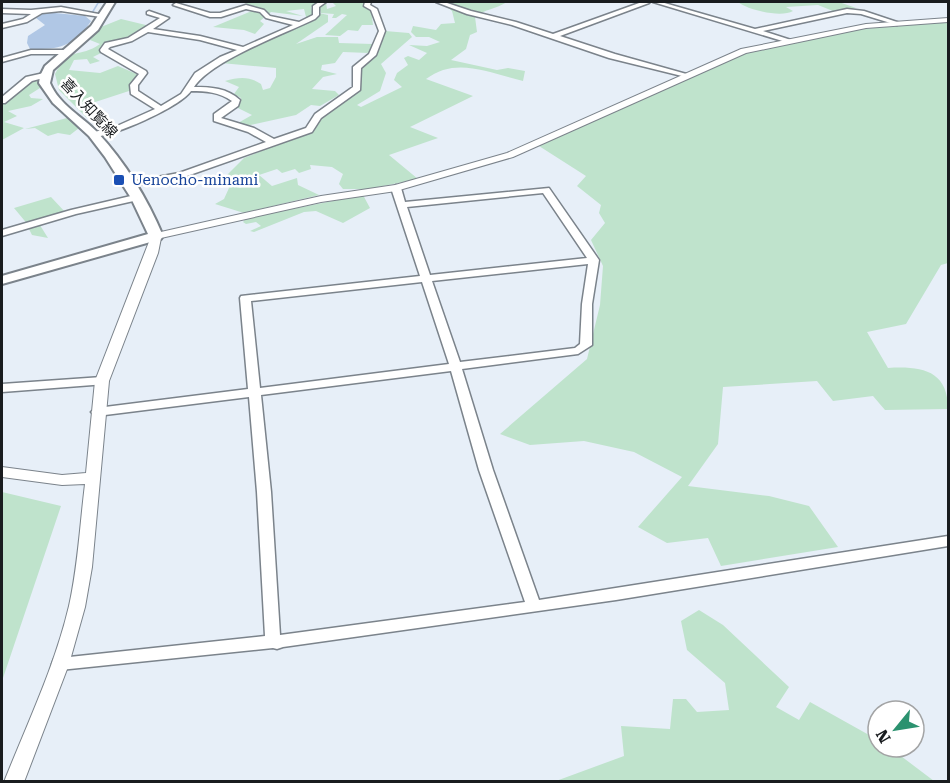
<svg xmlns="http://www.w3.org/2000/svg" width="950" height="783" font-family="'Roboto Serif','Noto Sans JP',serif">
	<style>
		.green { fill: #bfe3cc }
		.water { fill: #b0c7e5 }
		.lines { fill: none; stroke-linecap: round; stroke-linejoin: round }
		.stream { stroke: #b0c7e5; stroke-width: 1.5 }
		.minor-casing { stroke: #7b838b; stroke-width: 3 }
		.tertiary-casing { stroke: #7b838b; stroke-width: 2 }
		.secondary-casing { stroke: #7b838b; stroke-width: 4 }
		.minor { fill: #fff; fill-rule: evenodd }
		.tertiary { fill: #fff; fill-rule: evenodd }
		.secondary { fill: #fff; fill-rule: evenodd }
		.transit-dot { fill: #1a4fb4; stroke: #fff; stroke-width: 2 }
		.labels { text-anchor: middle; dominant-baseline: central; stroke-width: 5; stroke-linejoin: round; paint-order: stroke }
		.far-street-label { font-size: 15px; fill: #191c1f; stroke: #fff }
		.far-transit-label { font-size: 15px; fill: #164399; stroke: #fff; text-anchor: start }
	</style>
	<rect width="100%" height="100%" fill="#e7eff8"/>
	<path class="green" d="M242,2H320L311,7L313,15L310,18L306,17L304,9L286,11L303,16L271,12L260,21L264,24L255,34L244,30L213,27L259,8Z
		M326,2L327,9L336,6L333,3L336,2H366L365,6L371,10L373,25H362L358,31L348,30L340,36L325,35L347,15L342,14L336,18H332L334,14L321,13L319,6Z
		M441,2H507C496,9 485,9 475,17L477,32L470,35L466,49L451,60L497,70L508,68L525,71L523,81C489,73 456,56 426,79L473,96L410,127L438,138L389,155L418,179L368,189H343L339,184L343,174L332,167L310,165L311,169L299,173L295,169L282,173L277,169L259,175L272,186L297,178L298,185L319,195L244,213L215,204L224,199L229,188L223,179L244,158L311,131L321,116L360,87V67L385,31L409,33L412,37L381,64L386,73L380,91L357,105L361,107L402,87L394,80L397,73L408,65L404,58L408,56L419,60L427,53L409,45L427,46L440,42L429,37H416L411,32L413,26L436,30L441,24L455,23L452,11Z
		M738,2H839L856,8L833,11L818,5L786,7L793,11C781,18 748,10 738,2Z
		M319,13L328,15V22L296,44L317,37H338L339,43L373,44L369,53L343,52L335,63L322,65L321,70L337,74L323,77L312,89L335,91L339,95L320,106L311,105L296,115L246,126L238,123L252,115L238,108L241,98L234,94L239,87L225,81C239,77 249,76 261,84L263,90L270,88L276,77V68L221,63L244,49L316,19Z
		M121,19L150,26L130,40L106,45L98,50L103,52L93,57L100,61L90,64L87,59L74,60L69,70L100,73L118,66L139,75L131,82L129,91L83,106L91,116L87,118L59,90L55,74C70,45 79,59 100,44L90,40L101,27Z
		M948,21V263L941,265L906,324L867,332L888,368C921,366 948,370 948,409L885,410L873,396L833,401L817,381L723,387L718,444L688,486L769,496L809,506L838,547L721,566L708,538L667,543L638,527L682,477L634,452L584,441L530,445L500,434L587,359L600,305L603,266L591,240L605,223L599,213L601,205L577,186L586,176L539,146L745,53L854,30Z
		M35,78H40V88L29,95L31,98L43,99L31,106L8,111L17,116L4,122L24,128L2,140V104Z
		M67,118L79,128L70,135L58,133L48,136L35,128L25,129Z
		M363,195L370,208L343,223L316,211L304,212L254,232L250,231L261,226L256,222L246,224L243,222L246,218Z
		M51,197L66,213L38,222L48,238L32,235L29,229L5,234L29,226L14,208Z
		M2,492L61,506L2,681Z
		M699,610L723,625L789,687L776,707L799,720L810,702L878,740V747H889L934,781H556L624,756L621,726L670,729L673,699H686L697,712L729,710L725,683L687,650L681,621Z"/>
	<path class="water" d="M45,12L85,16L91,21C75,46 59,50 30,49L27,43L28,36L45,25L36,18Z"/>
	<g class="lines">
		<path class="stream" d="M92,13L98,3L103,2"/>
		<defs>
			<path id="minor" d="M319,2H326L319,7V15L315,19C284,34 212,60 194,87C211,87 227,88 240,100L238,106L221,118L254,128L274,139L306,128L315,114L353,87V67L369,54L379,31L371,10L364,6L365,2H371L370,5L377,9L385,31L376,55L361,68L360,90L321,118L312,132L184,177L125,187V183L179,173L266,142L248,132L214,121V114L232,101C219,92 206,91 191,91C180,107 111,138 91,137V133L117,126L155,109L131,94L130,85L139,74L101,52L100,50L105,43L128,38L160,18L147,14V12L149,11L169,18L153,29L200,36L243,47L293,25L266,18L260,12L246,9L221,17H210L173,5L176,3L210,13H220L246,5L264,10L270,16L299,22L313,15V6ZM148,32L200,40L237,50L220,57L195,73L181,94L161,106L138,91V85L147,73L146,71L108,49L110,47L132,41Z
				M436,2H444L471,11L516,22L553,34L642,2H650L649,3L560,36L615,54L690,75L686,77L609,58L512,25L467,14Z
				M653,2H661L755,29L847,9L864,11L900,23L897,25L861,14L847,13L763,31L791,40L793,41L789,43Z
				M61,7L104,15L101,17L61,11L42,13L27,22L2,28V24L23,19L31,14L2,13V9L31,10Z
				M31,50H67L71,52L67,54H31L2,62V58Z
				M44,73L48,75L47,77L32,81L5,103H2V97L26,77Z
				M396,185L401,188L405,202L549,188L599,260L592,304V345L578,354L462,369L493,470L539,600L948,536V546L616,600L283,647L277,649L273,648L60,670L54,669L52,664L54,659L60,658L265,636L257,492L249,397L97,416L91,412L97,408L248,389L240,298L241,296L420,276L391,188ZM543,193L587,258L430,275L407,207ZM588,264L582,304L580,344L575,348L460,362L432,281ZM422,282L449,364L260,388L251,301ZM451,371L479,470L525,602L280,635L271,492L261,395Z
				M135,195L140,198L138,200L76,214L2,236V230L71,210Z
				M102,377L108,381L106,384L2,392V384Z"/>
			<path id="tertiary" d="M948,18V22L866,28L746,53L513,157L396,191L321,202L161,238L158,253L109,381L92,567L85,607L69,664L24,782H4C27,724 55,666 69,606C78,566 80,524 85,484L62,485L2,477V467L62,475L86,473L95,381L152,234L321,196L395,185L507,153L741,49L866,24Z"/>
			<path id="secondary" d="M107,2H115L98,30L53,70L50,83C59,105 83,117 98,133C125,162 148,200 163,236L161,239L2,284V276L148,234L131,198L105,157L89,136L53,103L39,83L40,76L45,66L91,26Z"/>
		</defs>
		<use href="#minor" class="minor-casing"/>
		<use href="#tertiary" class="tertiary-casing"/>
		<use href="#secondary" class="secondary-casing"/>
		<use href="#minor" class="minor"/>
		<use href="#tertiary" class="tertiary"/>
		<use href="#secondary" class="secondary"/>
	</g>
	<rect class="transit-dot" x="113" y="174" width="12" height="12" rx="3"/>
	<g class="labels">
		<g class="far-street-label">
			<text transform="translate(89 108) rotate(47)">喜入知覧線</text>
		</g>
		<g class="far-transit-label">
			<text x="131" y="180">Uenocho-minami</text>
		</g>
	</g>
	<rect width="950" height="783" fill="none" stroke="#191c1f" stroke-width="6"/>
	<g transform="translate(896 729) rotate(240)"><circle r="28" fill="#ffffff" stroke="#a3a4a5" stroke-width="1.5"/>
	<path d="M0-4.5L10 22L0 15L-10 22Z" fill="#2b926f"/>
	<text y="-9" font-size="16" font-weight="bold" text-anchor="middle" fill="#191c1f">N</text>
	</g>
</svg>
